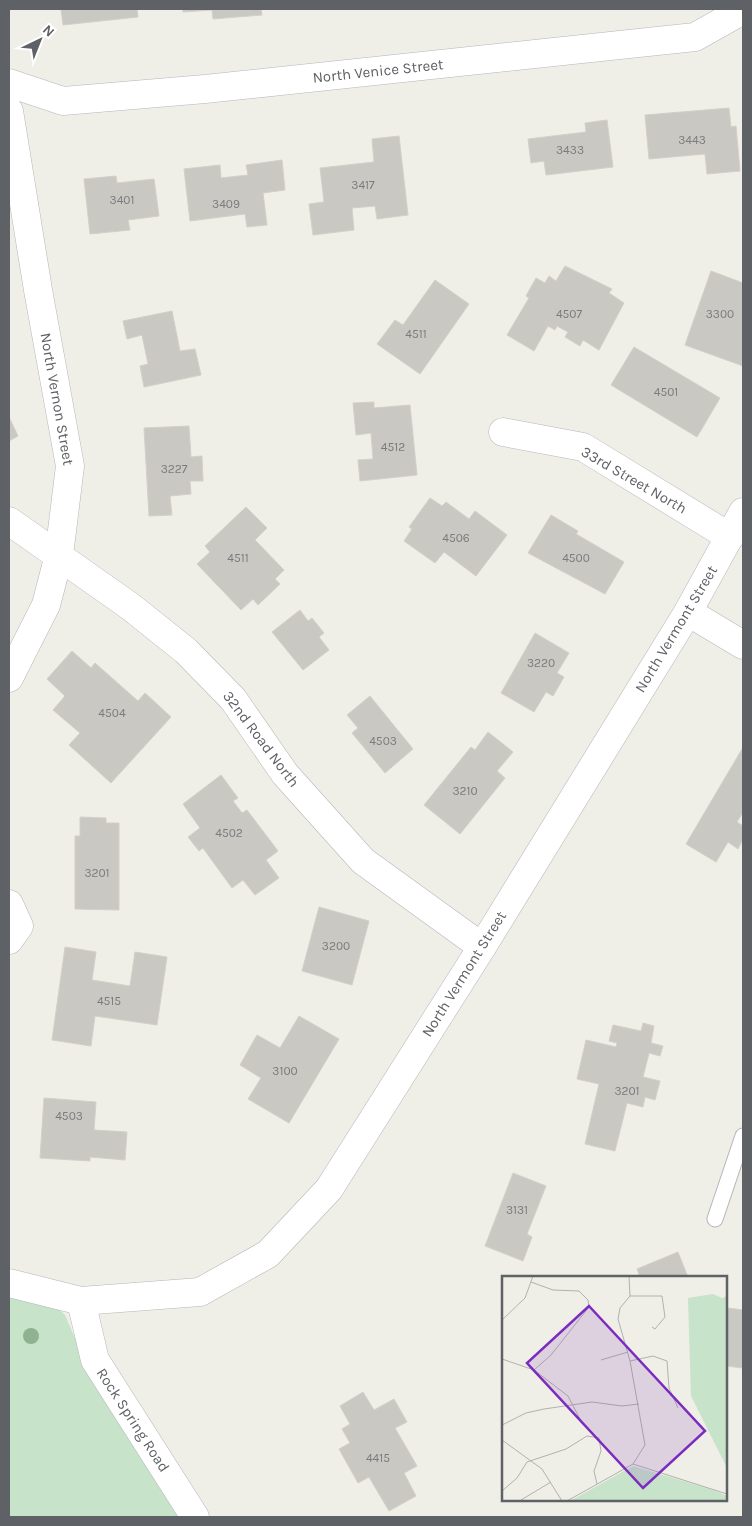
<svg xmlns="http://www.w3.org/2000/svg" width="752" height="1526" font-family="Karla,sans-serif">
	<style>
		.green { fill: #c7e3c9 }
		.building { fill: #cac8c3; stroke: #d3d0c6 }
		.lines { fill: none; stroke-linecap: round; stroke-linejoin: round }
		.service-casing { stroke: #b4b6ba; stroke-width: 17 }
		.minor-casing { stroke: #b4b6ba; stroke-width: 29 }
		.tertiary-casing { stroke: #b4b6ba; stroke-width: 29 }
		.service { stroke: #fff; stroke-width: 15 }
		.minor { stroke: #fff; stroke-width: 28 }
		.tertiary { stroke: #fff; stroke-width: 28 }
		.tree { fill: #8fb391 }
		.labels { text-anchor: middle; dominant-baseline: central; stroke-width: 4.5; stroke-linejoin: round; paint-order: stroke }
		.number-label { font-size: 12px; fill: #797b7c }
		.street-label { font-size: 15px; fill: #5e6165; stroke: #fff }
		.inset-road { fill: none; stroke: #b1b2af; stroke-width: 1 }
		.view { fill: #7b2cbf; fill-opacity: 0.15; stroke: #7b2cbf; stroke-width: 2.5 }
		.inset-edge { fill: none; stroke: #5e6165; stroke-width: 2.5 }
	</style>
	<rect width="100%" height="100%" fill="#efeee7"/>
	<path class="green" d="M9,1291L48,1300L65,1315L83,1357L178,1517H9Z"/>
	<path class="building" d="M61,9H137L138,17L63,25Z
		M183,9H261L262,15L213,19L212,10L183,12Z
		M729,108L731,127L736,126L740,171L707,174L705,154L649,159L645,115Z
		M607,120L613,167L546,175L544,161L531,163L528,139L586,132L585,123Z
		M399,136L408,215L377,219L375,206L352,208L354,230L313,235L309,204L324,202L320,168L374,162L372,139Z
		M282,160L285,190L263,193L267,225L247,227L245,214L190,221L184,169L220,165L221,178L248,175L246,165Z
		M116,176L117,183L154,179L159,216L128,220L130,230L90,234L84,179Z
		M565,266L612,289L609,293L624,303L599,350L583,340L580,346L565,337L568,332L557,326L555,330L548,326L534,351L507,335L529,298L526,296L536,278L545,283L549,276L556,281Z
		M711,271L743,283V366L685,345Z
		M435,280L469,304L420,374L377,344L395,320L403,325Z
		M172,311L180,351L195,349L201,375L144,387L140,366L148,364L142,335L127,339L123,321Z
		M634,347L720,398L697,437L611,385Z
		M374,402V408L410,405L417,475L360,481L358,460L373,459L371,433L356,435L353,403Z
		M9,417L18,436L9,441Z
		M189,426L191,457L202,456L203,481H190L191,494L170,496L172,515L149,516L144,428Z
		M430,498L442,506L446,502L469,519L475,511L507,535L476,576L444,552L435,563L404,541L412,529L409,527Z
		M246,507L267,528L255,540L284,570L275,579L280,584L258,605L253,599L241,610L197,564L210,552L205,546Z
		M551,515L578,531L576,534L624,562L605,594L528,553Z
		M300,610L308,621L312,618L324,633L319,637L329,650L303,670L272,632Z
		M535,633L569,653L557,673L564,677L553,696L546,692L534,712L501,693Z
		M72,651L91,668L95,663L138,701L145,693L171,717L111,783L69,745L80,733L53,710L65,696L47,679Z
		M370,696L413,749L385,773L352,733L358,728L347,715Z
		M488,732L513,752L497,771L505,778L460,834L424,805L471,747L475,750Z
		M742,749L743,812L737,822L743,826V839L738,849L728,842L716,862L686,844Z
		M221,775L238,798L233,801L242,813L247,810L278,851L266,860L279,878L255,895L243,880L232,888L203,848L199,851L188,837L200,828L183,804Z
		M80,817L106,818V823H119V910L75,909V836H80Z
		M319,907L369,921L352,985L302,971Z
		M65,947L96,952L92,980L130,986L135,952L167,957L157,1025L95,1016L91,1046L52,1040Z
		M299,1016L339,1039L289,1123L248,1099L261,1078L240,1065L257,1035L280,1048Z
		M643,1023L654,1026L651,1043L663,1046L660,1056L649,1053L643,1077L660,1081L655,1100L645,1097L643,1107L627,1103L615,1151L585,1144L599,1084L577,1079L586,1040L616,1047L617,1043L609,1041L613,1025L641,1031Z
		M44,1098L96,1102L94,1130L127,1132L125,1160L90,1157V1161L40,1158Z
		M513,1173L546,1186L527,1234L532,1237L523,1261L485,1246Z
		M678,1252L688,1277H640L637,1269Z
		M728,1308L743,1310V1368L726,1366V1318Z
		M363,1392L374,1410L394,1399L407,1422L395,1428L417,1466L404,1473L416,1496L389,1511L369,1477L358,1483L339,1449L350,1443L342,1429L350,1424L340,1406Z"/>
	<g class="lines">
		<defs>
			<path id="service" d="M715,1219L743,1136"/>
			<path id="minor" d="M9,83L63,101L205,89L695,37L743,10
				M9,111L38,290L70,466L59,555L46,605L9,678
				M503,432L583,447L730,537
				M9,521L131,607L186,651L233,699L285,774L363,861L482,947
				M688,612L743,645
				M9,904L19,926L9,940
				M81,1301L95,1360L195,1517"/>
			<path id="tertiary" d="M9,1283L81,1301L200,1292L268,1254L329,1189L482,947L688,612L743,512"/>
		</defs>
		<use href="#service" class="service-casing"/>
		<use href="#minor" class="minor-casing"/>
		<use href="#tertiary" class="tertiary-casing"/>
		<use href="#service" class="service"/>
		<use href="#minor" class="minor"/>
		<use href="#tertiary" class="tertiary"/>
	</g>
	<circle class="tree" cx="31" cy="1336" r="8"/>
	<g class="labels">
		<g class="number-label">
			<text x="692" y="140">3443</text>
			<text x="570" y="150">3433</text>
			<text x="363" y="185">3417</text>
			<text x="122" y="200">3401</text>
			<text x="226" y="204">3409</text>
			<text x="569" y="314">4507</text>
			<text x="720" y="314">3300</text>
			<text x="416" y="334">4511</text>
			<text x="666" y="392">4501</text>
			<text x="393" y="447">4512</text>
			<text x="174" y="469">3227</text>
			<text x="456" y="538">4506</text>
			<text x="238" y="558">4511</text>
			<text x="576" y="558">4500</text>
			<text x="541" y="663">3220</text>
			<text x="112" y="713">4504</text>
			<text x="383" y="741">4503</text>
			<text x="465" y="791">3210</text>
			<text x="229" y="833">4502</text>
			<text x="97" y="873">3201</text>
			<text x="336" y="946">3200</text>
			<text x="109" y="1001">4515</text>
			<text x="285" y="1071">3100</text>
			<text x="627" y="1091">3201</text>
			<text x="69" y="1116">4503</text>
			<text x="517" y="1210">3131</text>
			<text x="378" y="1458">4415</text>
		</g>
		<g class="street-label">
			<text transform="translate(378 71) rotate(-6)">North Venice Street</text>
			<text transform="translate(57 399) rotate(80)">North Vernon Street</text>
			<text transform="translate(634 480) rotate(30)">33rd Street North</text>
			<text transform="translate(676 629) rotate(-59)">North Vermont Street</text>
			<text transform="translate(261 739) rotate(53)">32nd Road North</text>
			<text transform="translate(464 974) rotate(-58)">North Vermont Street</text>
			<text transform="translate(133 1420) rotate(57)">Rock Spring Road</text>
		</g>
	</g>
	<g transform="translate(502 1276)">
		<rect width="225" height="225" fill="#efeee7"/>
		<path d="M211,18L220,22L225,20V192L189,120L186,22ZM131,190L211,214L225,220V225H68Z" fill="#c7e3c9"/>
		<path class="inset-road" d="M29,6L51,14L77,15L86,24L87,31L49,79L32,94M128,20H160L163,41L153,53L150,51M0,44L23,22L31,0M0,83L32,94L66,120L78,143M99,84L126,76M128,85L151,80L165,85L167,112L176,132M0,149L24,137L42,133L90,126L120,130L137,128M0,164L40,193L60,225M131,188L225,218M0,215L15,202L25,186L64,173L85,160L97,162L99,175L92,195L95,208M19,224L49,206M65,225L131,188L143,169L128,85L116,43L118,32L128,20L127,0"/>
		<path class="view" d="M87,30L203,155L141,212L25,87Z"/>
		<rect width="225" height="225" class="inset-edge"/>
	</g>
	<rect width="752" height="1526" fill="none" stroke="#5e6165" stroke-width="20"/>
	<g transform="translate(40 40) rotate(43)" stroke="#ffffff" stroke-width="4" paint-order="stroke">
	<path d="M0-4L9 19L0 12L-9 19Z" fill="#5e6165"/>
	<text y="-8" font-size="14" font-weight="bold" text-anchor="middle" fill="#5e6165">N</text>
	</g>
</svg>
